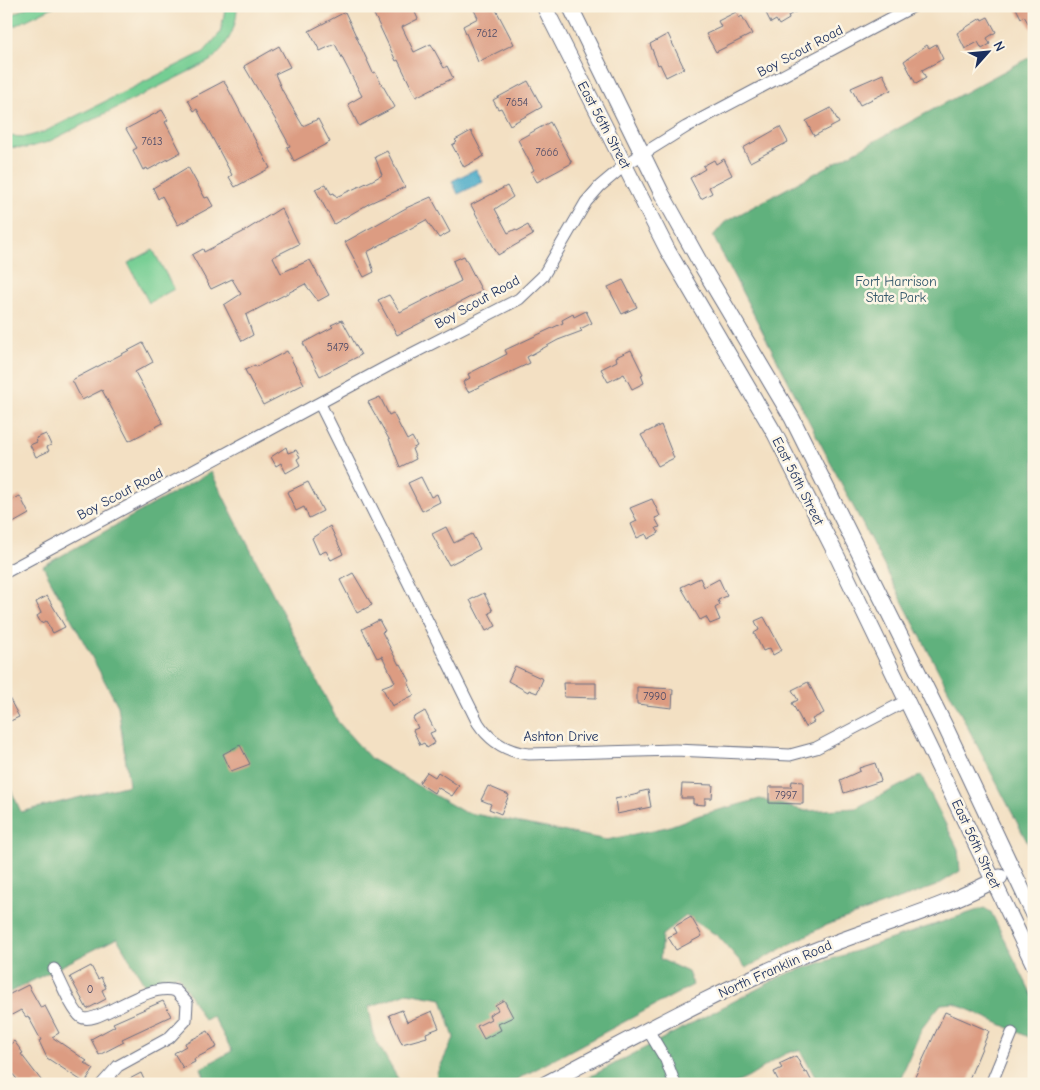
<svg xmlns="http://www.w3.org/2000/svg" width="1040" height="1090" font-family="'Comic Neue',sans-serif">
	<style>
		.green { fill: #75ce93; stroke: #487e78 }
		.forest { fill: #60b17d; stroke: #3e706e }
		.water { fill: #48aac8; stroke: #326c93 }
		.building { fill: #dc9c82 }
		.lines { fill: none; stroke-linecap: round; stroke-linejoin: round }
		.minor-casing { stroke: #676d81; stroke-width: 13 }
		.major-casing { stroke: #676d81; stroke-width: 17 }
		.minor { stroke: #fff; stroke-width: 11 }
		.major { stroke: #fff; stroke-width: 15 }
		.labels { text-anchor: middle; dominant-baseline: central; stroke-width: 5; stroke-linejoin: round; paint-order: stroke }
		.number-label { font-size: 11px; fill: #4b4a67 }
		.street-label { font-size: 14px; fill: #1b2f5e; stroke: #fcf5e5 }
		.park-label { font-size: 14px; fill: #32576b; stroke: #fcf5e5 }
	</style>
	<rect width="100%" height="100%" fill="#fcf5e5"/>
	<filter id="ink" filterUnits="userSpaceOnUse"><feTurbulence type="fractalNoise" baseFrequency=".02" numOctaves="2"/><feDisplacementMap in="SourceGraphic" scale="10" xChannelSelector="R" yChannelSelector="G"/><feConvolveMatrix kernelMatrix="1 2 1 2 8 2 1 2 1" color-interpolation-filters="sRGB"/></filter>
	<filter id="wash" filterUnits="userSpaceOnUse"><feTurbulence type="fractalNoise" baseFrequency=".0096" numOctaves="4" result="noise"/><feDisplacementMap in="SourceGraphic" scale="20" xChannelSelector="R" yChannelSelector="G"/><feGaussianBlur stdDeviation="1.12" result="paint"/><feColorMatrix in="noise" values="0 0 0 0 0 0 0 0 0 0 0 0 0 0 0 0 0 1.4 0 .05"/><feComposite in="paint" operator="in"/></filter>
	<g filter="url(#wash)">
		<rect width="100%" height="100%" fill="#f3e0c3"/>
		<path class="green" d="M30,6H55L6,30V18Z
			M226,6H237C237,29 227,46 210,61L48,142L27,148L6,147V136L26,137L44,132L204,52L220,33Z
			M153,250L174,289L149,303L128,263Z"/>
		<path class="forest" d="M1034,55V855L713,236L725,222Z
			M211,472L338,722L371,759L464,812L607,840L667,827L700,815L760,799L806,811L856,808L921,775L958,849L960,871L936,886L826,925L746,968L718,936L686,916L662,935L660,959L688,972L693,985L508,1084H435L437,1073L454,1038L442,999L407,993L369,1007L374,1037L401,1084H207L201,1068L232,1051L213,1016L204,1020L178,975L148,990L117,938L6,994V779L21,812L129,785L118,706L43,566Z
			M984,908L991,912L1034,999V1032L1031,1038L954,1003L941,1004L922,1028L898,1084H819L800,1050C775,1052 757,1079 731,1084C710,1088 664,1077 649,1084H576L784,975Z"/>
		<path class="water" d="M476,169L483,182L458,194L452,181Z"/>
		<g id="blocks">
			<path class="building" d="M379,6H412L418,19L402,27L414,52L431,44L444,68L447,66L453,78L416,97L398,60L396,61L372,10Z
				M472,6H494L514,44L478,62L463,26L478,18Z
				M770,6H806L788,16L789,19L779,25L776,20L771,23L764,9Z
				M1015,6H1034V33L1024,16L1021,18Z
				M345,12L373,73L375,72L395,107L359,126L348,104L362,96L335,44L320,51L309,31Z
				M736,12L739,18L742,16L752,34L716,52L706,34L721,27L718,21Z
				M988,17L996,32L987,38L990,44L982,49L978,42L965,49L957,33L981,18L982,20Z
				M668,34L684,68L666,77L660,64L658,65L650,44Z
				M936,44L943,59L922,70L926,78L916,84L904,61L927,45L929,48Z
				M279,46L290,67L275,74L282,90L303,126L318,119L330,142L294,161L287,147L290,146L278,124L244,66Z
				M883,74L891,90L860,105L851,88Z
				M224,81L270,168L235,187L229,177L232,175L197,109L194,111L188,100Z
				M528,81L542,107L510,125L501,108L498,109L493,100Z
				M831,108L839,123L814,136L806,121Z
				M162,110L168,120L165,122L181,152L148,170L147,168L143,170L133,150L137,148L126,129Z
				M550,122L572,163L537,182L531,172L534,170L518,140Z
				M780,127L788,142L750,162L743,148Z
				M471,131L484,156L464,167L452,145L457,142L455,140Z
				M387,151L405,187L370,203L334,224L315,189L326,184L331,194L334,193L336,197L371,181L382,175L375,157Z
				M724,159L732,175L709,187L712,193L701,199L690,178L705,169L703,166L714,160L716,164Z
				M188,167L205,198L208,197L213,206L178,225L162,196L158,199L153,188Z
				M507,186L513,197L495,209L508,233L516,229L517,231L528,225L533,235L498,255L471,205Z
				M431,197L450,232L439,238L426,220L367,252L374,272L364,277L345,242L406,208Z
				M281,208L299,244L273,257L281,273L310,260L329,295L318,301L305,284L246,315L253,335L242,341L224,305L241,294L232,279L211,289L192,255L203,249L204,252L243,232Z
				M464,256L482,291L397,335L378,300L389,295L400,312L461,281L453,261Z
				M623,280L637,307L622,314L608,287Z
				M586,311L592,323L580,329L582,331L558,340L527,357L530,363L468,392L463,382L470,378L468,374L507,354L505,350L563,323L562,320L573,314L574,317Z
				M342,320L361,355L320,376L303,343L333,327L331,325Z
				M143,343L153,362L135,372L163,423L129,441L102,390L82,400L72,380Z
				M631,350L643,374L641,375L644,383L632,389L624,374L608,382L601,369L617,361L616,357Z
				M287,351L304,384L263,405L245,370L255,365L256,367Z
				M380,397L389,415L393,413L407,440L412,437L417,446L412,449L416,459L400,467L389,439L368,402Z
				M661,425L674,458L658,466L641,435Z
				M46,434L51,445L47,447L49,451L36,457L30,445L37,442L36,438Z
				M286,447L288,453L296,450L300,457L297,459L300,465L286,473L281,463L276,466L271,457Z
				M421,477L431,497L437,494L440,502L422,511L408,483Z
				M308,482L323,511L309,518L304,507L296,511L287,492Z
				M20,496L29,514L6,527V503Z
				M652,499L660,516L655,518L660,527L656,528L659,533L648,539L646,534L637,538L631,524L637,521L630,508Z
				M330,526L343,554L331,560L326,551L319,554L312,538Z
				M446,527L454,543L472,534L480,549L449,565L432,534Z
				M353,573L372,605L357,613L340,580Z
				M700,578L704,587L719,579L727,596L718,600L720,605L715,608L720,620L710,624L706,617L700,620L681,587Z
				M484,593L493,611L489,613L496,626L486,631L470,600Z
				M47,596L65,627L53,633L46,621L41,623L37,616L41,613L36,602Z
				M764,617L782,650L773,655L770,648L763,651L754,633L759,630L755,621Z
				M379,620L385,631L382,632L399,665L401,664L410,681L408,682L414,695L392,706L382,687L395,682L382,656L377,658L362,629Z
				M515,666L543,679L537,693L529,690L528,692L508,681Z
				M808,682L824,713L812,719L814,722L805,727L792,703L798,700L792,690Z
				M563,683H596V698L564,697Z
				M637,687L673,689L672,708L637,704Z
				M6,692L19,717L6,723Z
				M425,711L435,731L430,733L435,743L427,748L424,743L420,745L413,730L418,728L413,718Z
				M240,745L250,764L231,771L223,754Z
				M875,763L881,781L844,793L840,780L860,771L859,768Z
				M427,772L435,777L438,772L459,786L452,796L437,787L434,793L419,783Z
				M792,781L803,782V804L769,803V787H791Z
				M682,784L713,785L712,798H705V805L693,804V798H681Z
				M488,786L509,795L501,814L489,809L491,804L481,800Z
				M648,790L651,807L617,814L615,799L639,794V792Z
				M691,917L702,936L676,950L668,937L677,933L674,927L677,925Z
				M91,966L98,979L101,977L106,988L102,990L106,999L87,1009L70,977Z
				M28,985L41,1008L45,1006L59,1033L52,1037L87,1061L84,1063L94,1069L85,1083L47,1058L39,1041L41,1040L28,1016L26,1017L21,1010L6,1018V996Z
				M504,1000L513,1017L498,1024L501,1030L484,1039L477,1026L491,1019L489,1015L498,1010L495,1005Z
				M163,1001L171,1016L122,1039L124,1042L99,1055L91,1039L115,1026L113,1023Z
				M402,1010L407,1022L432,1011L439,1028L426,1033L427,1037L402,1044L389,1015Z
				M945,1012L989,1031L967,1084H924L914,1079Z
				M208,1031L217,1047L194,1059L195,1062L183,1068L174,1053L186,1046L185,1043Z
				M14,1041L23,1053L21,1054L44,1084H21L6,1066V1048Z
				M796,1056L805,1073L807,1072L813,1084H780L774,1072L782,1068L779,1064Z
				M141,1073L146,1084H120Z"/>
		</g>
	</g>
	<g filter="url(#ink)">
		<use href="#blocks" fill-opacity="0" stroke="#676d81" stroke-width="1"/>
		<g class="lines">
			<defs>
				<path id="minor" d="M320,404L478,723C490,741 507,752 529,754L675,750L790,755L816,748L908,700
					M6,572L388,366L519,299L543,276L586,202L600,186L625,165L686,127L914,6
					M54,969C61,981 71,1009 81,1017C95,1028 145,981 176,991L187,1003L186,1020L169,1038L118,1066L102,1084
					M648,1030L666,1060L675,1084
					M991,1084L1012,1033"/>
				<path id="major" d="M544,6L668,251L775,434L838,558L1034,965
					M570,6L662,194L703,268L792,418L945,726L1034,915
					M545,1084C631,1039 717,991 806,954C870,927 940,911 1000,877"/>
			</defs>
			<use href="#minor" class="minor-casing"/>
			<use href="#major" class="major-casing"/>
			<use href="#minor" class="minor"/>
			<use href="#major" class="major"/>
		</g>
	</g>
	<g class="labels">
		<g class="number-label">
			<text x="487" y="33">7612</text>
			<text x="517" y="102">7654</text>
			<text x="152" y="141">7613</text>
			<text x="547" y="152">7666</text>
			<text x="338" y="347">5479</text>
			<text x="655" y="696">7990</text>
			<text x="786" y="795">7997</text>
			<text x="90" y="989">0</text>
		</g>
		<g class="street-label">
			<text transform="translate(800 51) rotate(-28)">Boy Scout Road</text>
			<text transform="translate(604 125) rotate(62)">East 56th Street</text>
			<text transform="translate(477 302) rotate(-29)">Boy Scout Road</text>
			<text transform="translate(798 481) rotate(63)">East 56th Street</text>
			<text transform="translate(120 494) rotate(-28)">Boy Scout Road</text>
			<text x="561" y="736">Ashton Drive</text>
			<text transform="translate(976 844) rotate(65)">East 56th Street</text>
			<text transform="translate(775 969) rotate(-24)">North Franklin Road</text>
		</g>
		<g class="park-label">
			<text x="896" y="281">Fort Harrison<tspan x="896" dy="16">State Park</tspan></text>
		</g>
	</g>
	<rect width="1040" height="1090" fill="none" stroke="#fcf5e5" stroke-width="25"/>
	<g transform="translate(988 52) rotate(63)" stroke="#fcf5e5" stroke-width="4" paint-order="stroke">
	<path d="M0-4L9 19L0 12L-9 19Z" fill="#1b2f5e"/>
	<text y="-8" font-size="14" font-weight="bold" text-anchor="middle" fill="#1b2f5e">N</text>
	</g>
</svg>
